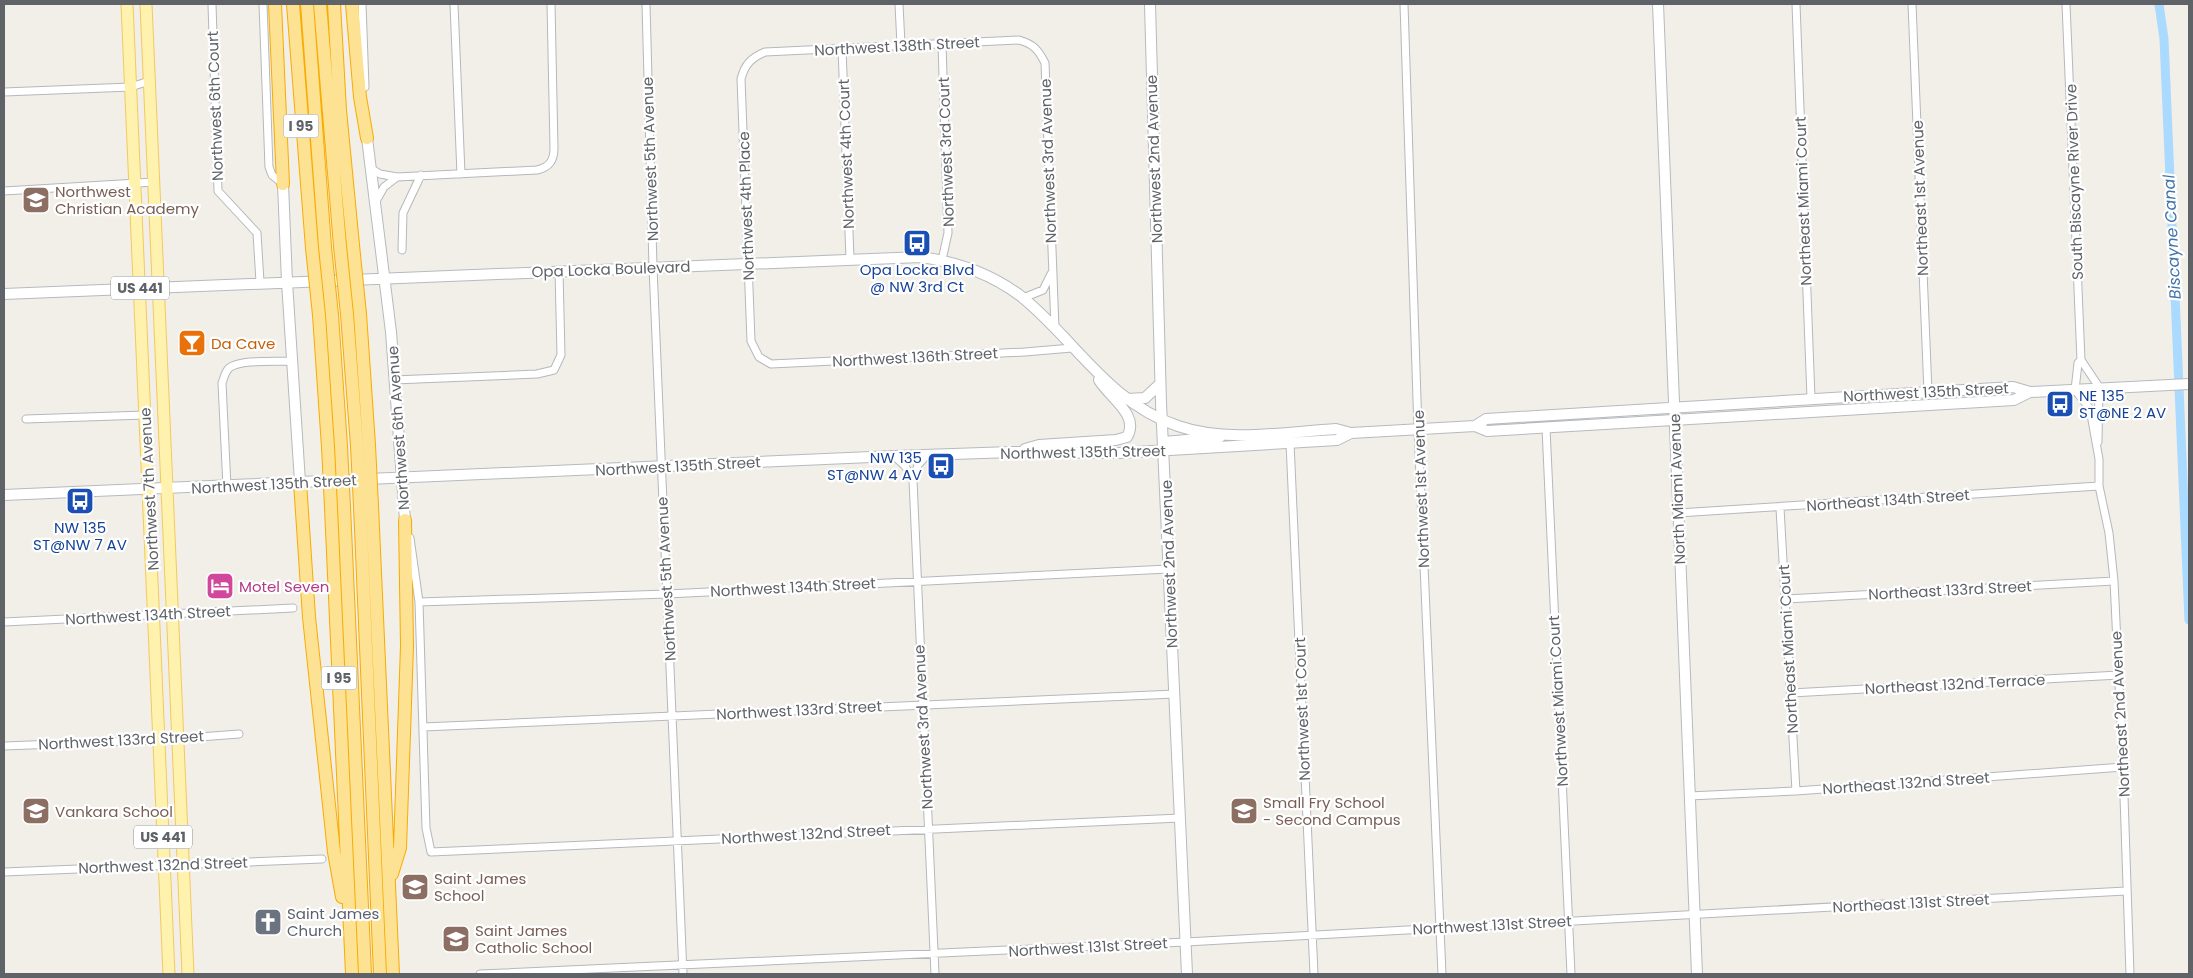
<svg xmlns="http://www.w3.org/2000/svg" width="2193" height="978" font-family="Poppins,sans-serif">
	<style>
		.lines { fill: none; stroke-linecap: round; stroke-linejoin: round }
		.canal { stroke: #aadaff; stroke-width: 9 }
		.street-casing { stroke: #b5b8bc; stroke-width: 9 }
		.secondary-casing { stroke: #b6babf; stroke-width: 12 }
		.primary-casing { stroke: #f2c960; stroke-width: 13 }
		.highway-casing { stroke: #f9ab00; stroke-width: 14 }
		.street { stroke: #fff; stroke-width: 7 }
		.secondary { stroke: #fff; stroke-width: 10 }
		.primary { stroke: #fff2af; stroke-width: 11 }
		.highway { stroke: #fde293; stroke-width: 12 }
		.highway-bridge-casing { stroke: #f9ab00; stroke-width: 14; stroke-linecap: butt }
		.highway-bridge { stroke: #fde293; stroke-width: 12 }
		.labels { text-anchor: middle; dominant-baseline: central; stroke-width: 4.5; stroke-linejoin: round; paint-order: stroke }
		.shield { fill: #fff; stroke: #8f9295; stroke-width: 1 }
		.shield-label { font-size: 14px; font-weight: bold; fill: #5f6368 }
		.street-label { font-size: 15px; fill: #5f6368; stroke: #fff }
		.education-label { font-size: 15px; fill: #785e54; stroke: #fff; text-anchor: start }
		.transit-label { font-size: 15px; fill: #164399; stroke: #fff }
		.food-label { font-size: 15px; fill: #c56008; stroke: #fff; text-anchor: start }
		.hotel-label { font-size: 15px; fill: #b23c85; stroke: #fff; text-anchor: start }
		.worship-label { font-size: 15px; fill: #5b616d; stroke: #fff; text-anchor: start }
		.water-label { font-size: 16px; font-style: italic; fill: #4174aa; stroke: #fff }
	</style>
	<rect width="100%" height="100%" fill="#f1efe8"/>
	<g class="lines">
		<path class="canal" d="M2159,4L2164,39L2189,620"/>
		<defs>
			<path id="street" d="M212,4L218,191L257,233L260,282
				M263,4L269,167L272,175L283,184
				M362,4L365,87
				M454,4L461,174
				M646,4L653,267L683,974
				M899,4L901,45
				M1404,4L1418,430L1442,974
				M1796,4L1811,398
				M1912,4L1928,392
				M2066,4L2081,360L2099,387L2098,442
				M942,44L948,233L942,260
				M842,48L850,259
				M4,92L131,87L149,81
				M370,168L380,174L397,177L537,170C550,167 554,160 554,148L551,4
				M4,191L154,182
				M375,203L384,187L397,177
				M402,250L403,213L421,175
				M1023,298L1043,290L1051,274
				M1055,329L1045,63C1038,49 1033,44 1019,40L765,52C751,58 745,64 741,79L751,341L759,357L771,364L1025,352L1072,348
				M2081,360L2078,363L2075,390L2090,409L2099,459V486L2109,533L2114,581L2123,767L2130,974
				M394,380L537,374L554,370L561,355L559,271
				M26,419L145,415
				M1546,428L1571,974
				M1290,443L1314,974
				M927,455L918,465L913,480L935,974
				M894,456L905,466L913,480
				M227,487L222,383C224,378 225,372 229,368C241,359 276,362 292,361
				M1780,508L1796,791
				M1678,513L2099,486
				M410,538L419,602L426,828L431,852L1180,818
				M1786,599L2114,581
				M419,602L667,594L1168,569
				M4,622L293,608
				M1791,693L2119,675
				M423,727L1175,694
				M4,746L160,740L239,734
				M1689,796L1796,791L2123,767
				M4,872L322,859
				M480,974L1186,942L2126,891"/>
			<path id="secondary" d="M1150,4L1161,403L1187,974
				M1658,4L1697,974
				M367,138L391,332L405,520
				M283,184L287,282L300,482
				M4,294L921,257C958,262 992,274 1022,297C1076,341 1108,402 1178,426C1227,443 1285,432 1336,429L1351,433L1475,426L1487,431L2014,400L2030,392
				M1127,399L1145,398L1160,384
				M1475,426L1486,419L2013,387L2030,392L2189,384
				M1164,442L1220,437
				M1025,449L1039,445L1116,440L1127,437C1140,415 1110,398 1099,380
				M4,495L894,456L1012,452L1119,453L1337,440L1351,433"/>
			<path id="primary" d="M127,4L169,974
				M146,4L188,974"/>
			<path id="highway" d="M275,4L283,184
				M293,4L312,248
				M307,4L325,247
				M320,4L340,246
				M334,4L340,110L353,245
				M352,4L360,97L367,138
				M347,314L357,446
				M360,314L369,445
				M319,315L328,447
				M332,315L341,446
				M300,482L309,617L334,852L342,897
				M360,506L380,974
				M372,506L393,974
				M344,507L365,974
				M331,508L352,974
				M392,874L400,848L407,646L405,520"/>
		</defs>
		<use href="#street" class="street-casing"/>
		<use href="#secondary" class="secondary-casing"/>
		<use href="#primary" class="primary-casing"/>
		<use href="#highway" class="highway-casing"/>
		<use href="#street" class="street"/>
		<use href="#secondary" class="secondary"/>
		<use href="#primary" class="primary"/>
		<use href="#highway" class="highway"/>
		<defs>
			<path id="highway-bridge" d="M353,245L360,314
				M340,246L347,314
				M325,247L332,315
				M312,248L319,315
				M369,445L372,506
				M341,446L344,507
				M357,446L360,506
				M328,447L331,508"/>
		</defs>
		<use href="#highway-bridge" class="highway-bridge-casing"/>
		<use href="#highway-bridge" class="highway-bridge"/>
	</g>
	<defs>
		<symbol id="school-square" viewBox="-11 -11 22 22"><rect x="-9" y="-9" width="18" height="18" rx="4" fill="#8d6e63" stroke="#fff"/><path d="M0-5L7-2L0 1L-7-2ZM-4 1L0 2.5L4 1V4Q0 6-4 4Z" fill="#fff"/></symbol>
		<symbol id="bus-square" viewBox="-11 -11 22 22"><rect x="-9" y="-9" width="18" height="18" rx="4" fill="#1a4fb4" stroke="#fff"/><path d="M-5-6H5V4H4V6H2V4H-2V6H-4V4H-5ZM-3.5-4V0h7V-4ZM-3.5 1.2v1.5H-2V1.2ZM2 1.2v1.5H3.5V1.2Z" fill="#fff"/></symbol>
		<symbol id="bar-square" viewBox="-11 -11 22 22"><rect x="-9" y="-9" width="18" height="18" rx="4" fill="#e8710a" stroke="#fff"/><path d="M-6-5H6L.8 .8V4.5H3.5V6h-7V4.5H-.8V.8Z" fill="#fff"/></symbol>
		<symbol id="hotel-square" viewBox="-11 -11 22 22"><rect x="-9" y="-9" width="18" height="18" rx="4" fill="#d1479c" stroke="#fff"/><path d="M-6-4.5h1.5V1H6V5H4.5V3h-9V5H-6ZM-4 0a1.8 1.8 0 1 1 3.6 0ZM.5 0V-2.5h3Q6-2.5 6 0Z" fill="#fff"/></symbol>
		<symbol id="church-square" viewBox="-11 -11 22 22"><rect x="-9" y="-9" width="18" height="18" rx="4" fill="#6b7280" stroke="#fff"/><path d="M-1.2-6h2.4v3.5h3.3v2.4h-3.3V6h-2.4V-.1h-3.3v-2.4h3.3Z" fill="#fff"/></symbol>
	</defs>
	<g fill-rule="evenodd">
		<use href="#school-square" x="20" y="184" width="32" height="32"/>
		<use href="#bus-square" x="901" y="227" width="32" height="32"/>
		<use href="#bar-square" x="176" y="327" width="32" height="32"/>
		<use href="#bus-square" x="2044" y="388" width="32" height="32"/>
		<use href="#bus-square" x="925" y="450" width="32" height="32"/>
		<use href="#bus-square" x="64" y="485" width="32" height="32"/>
		<use href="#hotel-square" x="204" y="570" width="32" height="32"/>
		<use href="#school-square" x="20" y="795" width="32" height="32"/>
		<use href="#school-square" x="1228" y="795" width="32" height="32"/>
		<use href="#school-square" x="399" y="871" width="32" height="32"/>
		<use href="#church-square" x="252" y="906" width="32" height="32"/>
		<use href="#school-square" x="440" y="923" width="32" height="32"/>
	</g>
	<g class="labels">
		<g class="shield">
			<rect x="283.5" y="114.5" width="35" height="23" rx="4"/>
			<rect x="111" y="276.5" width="58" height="23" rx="4"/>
			<rect x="321.5" y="666.5" width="35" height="23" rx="4"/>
			<rect x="134" y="825.5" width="58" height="23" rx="4"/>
		</g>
		<g class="shield-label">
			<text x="301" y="126">I 95</text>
			<text x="140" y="288">US 441</text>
			<text x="339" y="678">I 95</text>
			<text x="163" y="837">US 441</text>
		</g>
		<g class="street-label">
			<text transform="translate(897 46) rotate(-3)">Northwest 138th Street</text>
			<text transform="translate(215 106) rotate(-92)">Northwest 6th Court</text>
			<text transform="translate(946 152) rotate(-92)">Northwest 3rd Court</text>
			<text transform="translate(846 154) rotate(-92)">Northwest 4th Court</text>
			<text transform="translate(650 159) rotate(-92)">Northwest 5th Avenue</text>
			<text transform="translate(1154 159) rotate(-92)">Northwest 2nd Avenue</text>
			<text transform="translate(1048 161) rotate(-92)">Northwest 3rd Avenue</text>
			<text transform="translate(2074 182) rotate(-92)">South Biscayne River Drive</text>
			<text transform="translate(1920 198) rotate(-92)">Northeast 1st Avenue</text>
			<text transform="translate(1803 201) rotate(-92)">Northeast Miami Court</text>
			<text transform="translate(746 206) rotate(-92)">Northwest 4th Place</text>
			<text transform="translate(611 269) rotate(-2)">Opa Locka Boulevard</text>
			<text transform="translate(915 357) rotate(-3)">Northwest 136th Street</text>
			<text transform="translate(1926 392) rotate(-3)">Northwest 135th Street</text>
			<text transform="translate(398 428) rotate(-94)">Northwest 6th Avenue</text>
			<text transform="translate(1083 452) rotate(-1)">Northwest 135th Street</text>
			<text transform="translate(678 466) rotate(-3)">Northwest 135th Street</text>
			<text transform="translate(274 484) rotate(-3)">Northwest 135th Street</text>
			<text transform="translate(149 489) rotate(-93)">Northwest 7th Avenue</text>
			<text transform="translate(1421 489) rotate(-92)">Northwest 1st Avenue</text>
			<text transform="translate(1677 489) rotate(-92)">North Miami Avenue</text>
			<text transform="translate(1888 500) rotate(-4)">Northeast 134th Street</text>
			<text transform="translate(1169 564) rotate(-92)">Northwest 2nd Avenue</text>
			<text transform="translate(666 579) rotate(-93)">Northwest 5th Avenue</text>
			<text transform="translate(793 587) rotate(-3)">Northwest 134th Street</text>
			<text transform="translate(1950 590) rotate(-3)">Northeast 133rd Street</text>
			<text transform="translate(148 615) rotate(-3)">Northwest 134th Street</text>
			<text transform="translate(1788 649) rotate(-93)">Northeast Miami Court</text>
			<text transform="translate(1955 684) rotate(-3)">Northeast 132nd Terrace</text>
			<text transform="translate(1558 701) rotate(-93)">Northwest Miami Court</text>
			<text transform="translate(1302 709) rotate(-92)">Northwest 1st Court</text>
			<text transform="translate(799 710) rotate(-3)">Northwest 133rd Street</text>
			<text transform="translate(2120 714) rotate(-93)">Northeast 2nd Avenue</text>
			<text transform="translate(923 727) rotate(-93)">Northwest 3rd Avenue</text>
			<text transform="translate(121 740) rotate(-3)">Northwest 133rd Street</text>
			<text transform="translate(1906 783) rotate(-4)">Northeast 132nd Street</text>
			<text transform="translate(806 834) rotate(-3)">Northwest 132nd Street</text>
			<text transform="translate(163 865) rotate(-2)">Northwest 132nd Street</text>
			<text transform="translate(1911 903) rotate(-3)">Northeast 131st Street</text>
			<text transform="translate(1492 925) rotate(-3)">Northwest 131st Street</text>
			<text transform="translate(1088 947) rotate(-3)">Northwest 131st Street</text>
		</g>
		<g class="education-label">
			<text x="55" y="191">Northwest<tspan x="55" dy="17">Christian Academy</tspan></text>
			<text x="1263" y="802">Small Fry School<tspan x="1263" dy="17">- Second Campus</tspan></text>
			<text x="55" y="811">Vankara School</text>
			<text x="434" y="878">Saint James<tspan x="434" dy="17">School</tspan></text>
			<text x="475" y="930">Saint James<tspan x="475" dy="17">Catholic School</tspan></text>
		</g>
		<g class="transit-label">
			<text x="917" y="269">Opa Locka Blvd<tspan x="917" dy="17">@ NW 3rd Ct</tspan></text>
			<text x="2079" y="395" text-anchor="start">NE 135<tspan x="2079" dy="17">ST@NE 2 AV</tspan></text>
			<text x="922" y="457" text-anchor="end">NW 135<tspan x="922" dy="17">ST@NW 4 AV</tspan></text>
			<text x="80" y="527">NW 135<tspan x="80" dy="17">ST@NW 7 AV</tspan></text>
		</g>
		<g class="food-label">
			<text x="211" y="343">Da Cave</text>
		</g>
		<g class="hotel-label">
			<text x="239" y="586">Motel Seven</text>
		</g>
		<g class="worship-label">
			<text x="287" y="913">Saint James<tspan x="287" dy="17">Church</tspan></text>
		</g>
		<g class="water-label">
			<text transform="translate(2172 237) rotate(-93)">Biscayne Canal</text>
		</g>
	</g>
	<rect width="2193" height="978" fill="none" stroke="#5f6368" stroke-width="10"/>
</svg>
